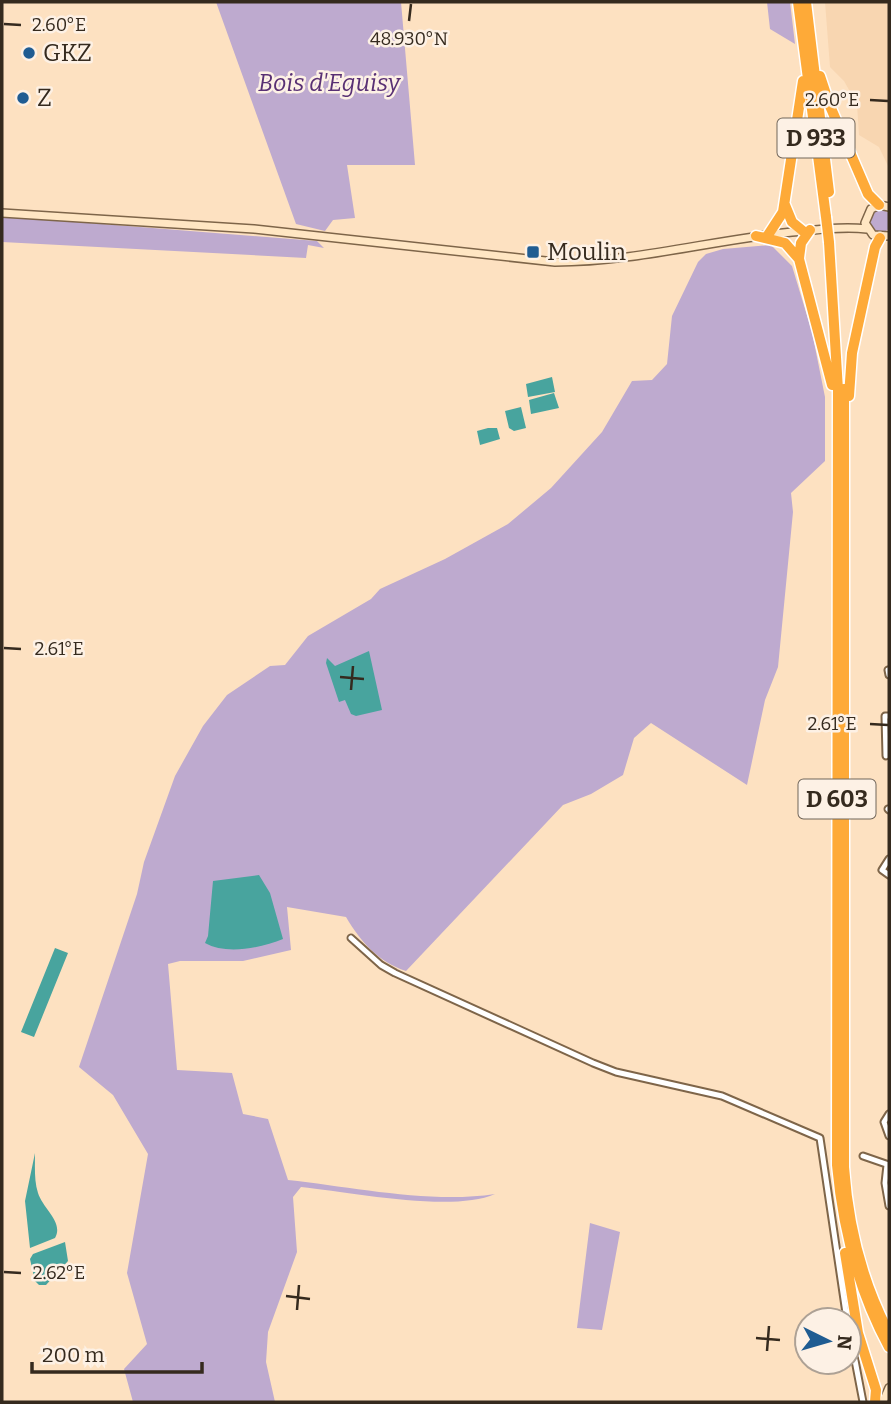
<svg xmlns="http://www.w3.org/2000/svg" width="891" height="1404" font-family="Bitter,serif">
	<style>
		.built { fill: #f8d6b1 }
		.green { fill: #beaacf }
		.water { fill: #48a49e }
		.lines { fill: none; stroke-linecap: round; stroke-linejoin: round }
		.street-casing { stroke: #7e6549; stroke-width: 9 }
		.secondary-casing { stroke: #7e6549; stroke-width: 10 }
		.highway-casing { stroke: #fff; stroke-width: 13 }
		.street { stroke: #fff; stroke-width: 5 }
		.secondary { stroke: #ffe6c3; stroke-width: 7 }
		.highway { stroke: #feaa38; stroke-width: 10 }
		.highway-bridge-casing { stroke: #fff; stroke-width: 13; stroke-linecap: butt }
		.highway-bridge { stroke: #feaa38; stroke-width: 10 }
		.ticks { fill: none; stroke: #352a1e; stroke-width: 2.5 }
		.poi-dot { fill: #1f5c92; stroke: #fdf1e5; stroke-width: 2.5 }
		.labels { text-anchor: middle; dominant-baseline: central; stroke-width: 5; stroke-linejoin: round; paint-order: stroke }
		.shield { fill: #fdf1e5; stroke: #71665a; stroke-width: 2 }
		.shield-label { font-size: 23px; font-weight: bold; fill: #352a1e }
		.poi-label { font-size: 24px; fill: #352a1e; stroke: #fdf1e5; text-anchor: start }
		.park-label { font-size: 24px; font-style: italic; fill: #593074; stroke: #fdf1e5 }
		.ticks-label { font-size: 18px; text-anchor: middle; fill: #352a1e; stroke: #fdf1e5; stroke-width: 5; stroke-linejoin: round; paint-order: stroke }
	</style>
	<rect width="100%" height="100%" fill="#fde1c1"/>
	<path class="built" d="M825,2H889V168L879,147L859,135L857,104L844,81L830,67Z"/>
	<path class="green" d="M216,2H401L415,165H347L355,218L333,220L325,231L296,224Z
		M767,2H790L795,44L770,29Z
		M870 221a11 11 0 1 1 22 0a11 11 0 1 1-22 0Z
		M2,216L317,241L324,248L308,245L306,258L2,242Z
		M771,245L792,266L812,332L825,397V461L791,493L793,512L778,667L765,700L747,785L651,723L634,738L623,775L591,794L563,805L406,971C378,962 361,942 346,917L287,907L291,950L243,961H180L168,964L177,1070L232,1073L243,1114L268,1119L288,1180C353,1187 431,1204 495,1194C452,1213 351,1192 301,1187L293,1197L297,1252L268,1332L266,1362L275,1402H133L124,1369L147,1344L127,1273L148,1154L113,1095L79,1067L137,894L144,862L175,776L203,726L227,695L270,666L285,665L308,636L371,599L380,589L445,559L508,524L551,488L602,432L632,381L652,380L667,364L672,316L698,262L706,254L723,249Z
		M590,1223L620,1232L602,1330L577,1328Z"/>
	<path class="water" d="M552,377L555,392L528,397L526,384Z
		M554,393L559,408L531,414L529,400Z
		M521,407L526,428L514,431L509,428L505,411Z
		M488,428H497L500,439L480,445L477,431Z
		M369,651L382,710L356,716L351,714L345,700L339,702L326,663L327,658L335,666Z
		M259,875L270,893L283,939C261,948 226,955 205,943L208,936L213,881Z
		M55,948L68,953L34,1037L21,1032Z
		M35,1153C35,1166 34,1181 38,1193C43,1209 64,1222 55,1238L30,1248L25,1201Z
		M65,1242L68,1261L46,1285H39L35,1281L30,1259L33,1254Z"/>
	<g class="lines">
		<defs>
			<path id="street" d="M888,670L889,675
				M886,756L885,716H889
				M888,809L889,810
				M889,859L882,870L889,875
				M351,938L381,965L395,973L593,1063L616,1072L722,1096L820,1138L847,1320
				M889,1114L884,1122L889,1136
				M863,1156L889,1165
				M887,1165L885,1183L889,1206
				M849,1329L863,1402"/>
			<path id="secondary" d="M889,207L879,205L871,209L865,223L873,235L889,236
				M2,213L254,229L555,262C634,262 713,240 792,232C817,230 842,226 867,229
				M883,1402L889,1388"/>
			<path id="highway" d="M798,2L826,217
				M806,2L829,192
				M820,76L830,106L868,194L879,205
				M785,205L792,222L803,231
				M768,235L783,212L803,81
				M756,236L785,243L799,259L832,385
				M829,242L838,390L837,1165C843,1230 858,1290 889,1347
				M799,258L801,243L810,230
				M844,389V1167C848,1224 862,1282 889,1333
				M849,396L852,353L875,247L880,238
				M845,1253L858,1333L876,1390L875,1402"/>
		</defs>
		<use href="#street" class="street-casing"/>
		<use href="#secondary" class="secondary-casing"/>
		<use href="#highway" class="highway-casing"/>
		<use href="#street" class="street"/>
		<use href="#secondary" class="secondary"/>
		<use href="#highway" class="highway"/>
		<defs>
			<path id="highway-bridge" d="M826,217L829,242"/>
		</defs>
		<use href="#highway-bridge" class="highway-bridge-casing"/>
		<use href="#highway-bridge" class="highway-bridge"/>
	</g>
	<path class="ticks" d="M409,21L411,4M4,24L21,25M870,100L888,101M4,648L21,649M340,677L364,679M351,690L353,666M870,724L888,725M4,1272L21,1273M286,1296L310,1299M297,1310L299,1285M756,1338L780,1340M767,1351L769,1326"/>
	<g class="poi-dot">
		<circle cx="29" cy="53" r="7"/>
		<circle cx="23" cy="98" r="7"/>
		<rect x="526" y="245" width="14" height="14" rx="3.5"/>
	</g>
	<g class="labels">
		<g class="shield">
			<rect x="777.5" y="118.5" width="77" height="39" rx="5"/>
			<rect x="798.5" y="779.5" width="77" height="39" rx="5"/>
		</g>
		<g class="shield-label">
			<text x="816" y="138">D 933</text>
			<text x="837" y="799">D 603</text>
		</g>
		<g class="poi-label">
			<text x="43" y="53">GKZ</text>
			<text x="37" y="98">Z</text>
			<text x="547" y="252">Moulin</text>
		</g>
		<g class="park-label">
			<text x="329" y="83">Bois d'Eguisy</text>
		</g>
	</g>
	<g class="ticks-label">
		<text x="59" y="31">2.60°E</text>
		<text x="409" y="45">48.930°N</text>
		<text x="832" y="106">2.60°E</text>
		<text x="59" y="655">2.61°E</text>
		<text x="832" y="730">2.61°E</text>
		<text x="59" y="1279">2.62°E</text>
	</g>
	<rect width="891" height="1404" fill="none" stroke="#352a1e" stroke-width="7"/>
	<g transform="translate(828 1341) rotate(95)"><circle r="33" fill="#fdf1e5" stroke="#ada195" stroke-width="2"/>
	<path d="M0-5L12 26L0 18L-12 26Z" fill="#1f5c92"/>
	<text y="-10" font-size="19" font-weight="bold" text-anchor="middle" fill="#352a1e">N</text>
	</g>
	<path d="M32 1362v10h170v-10" fill="none" stroke="#352a1e" stroke-width="3.5"/>
	<text x="42" y="1362" font-size="21" fill="#352a1e" stroke="#fdf1e5" stroke-width="5" paint-order="stroke">200 m</text>
</svg>
